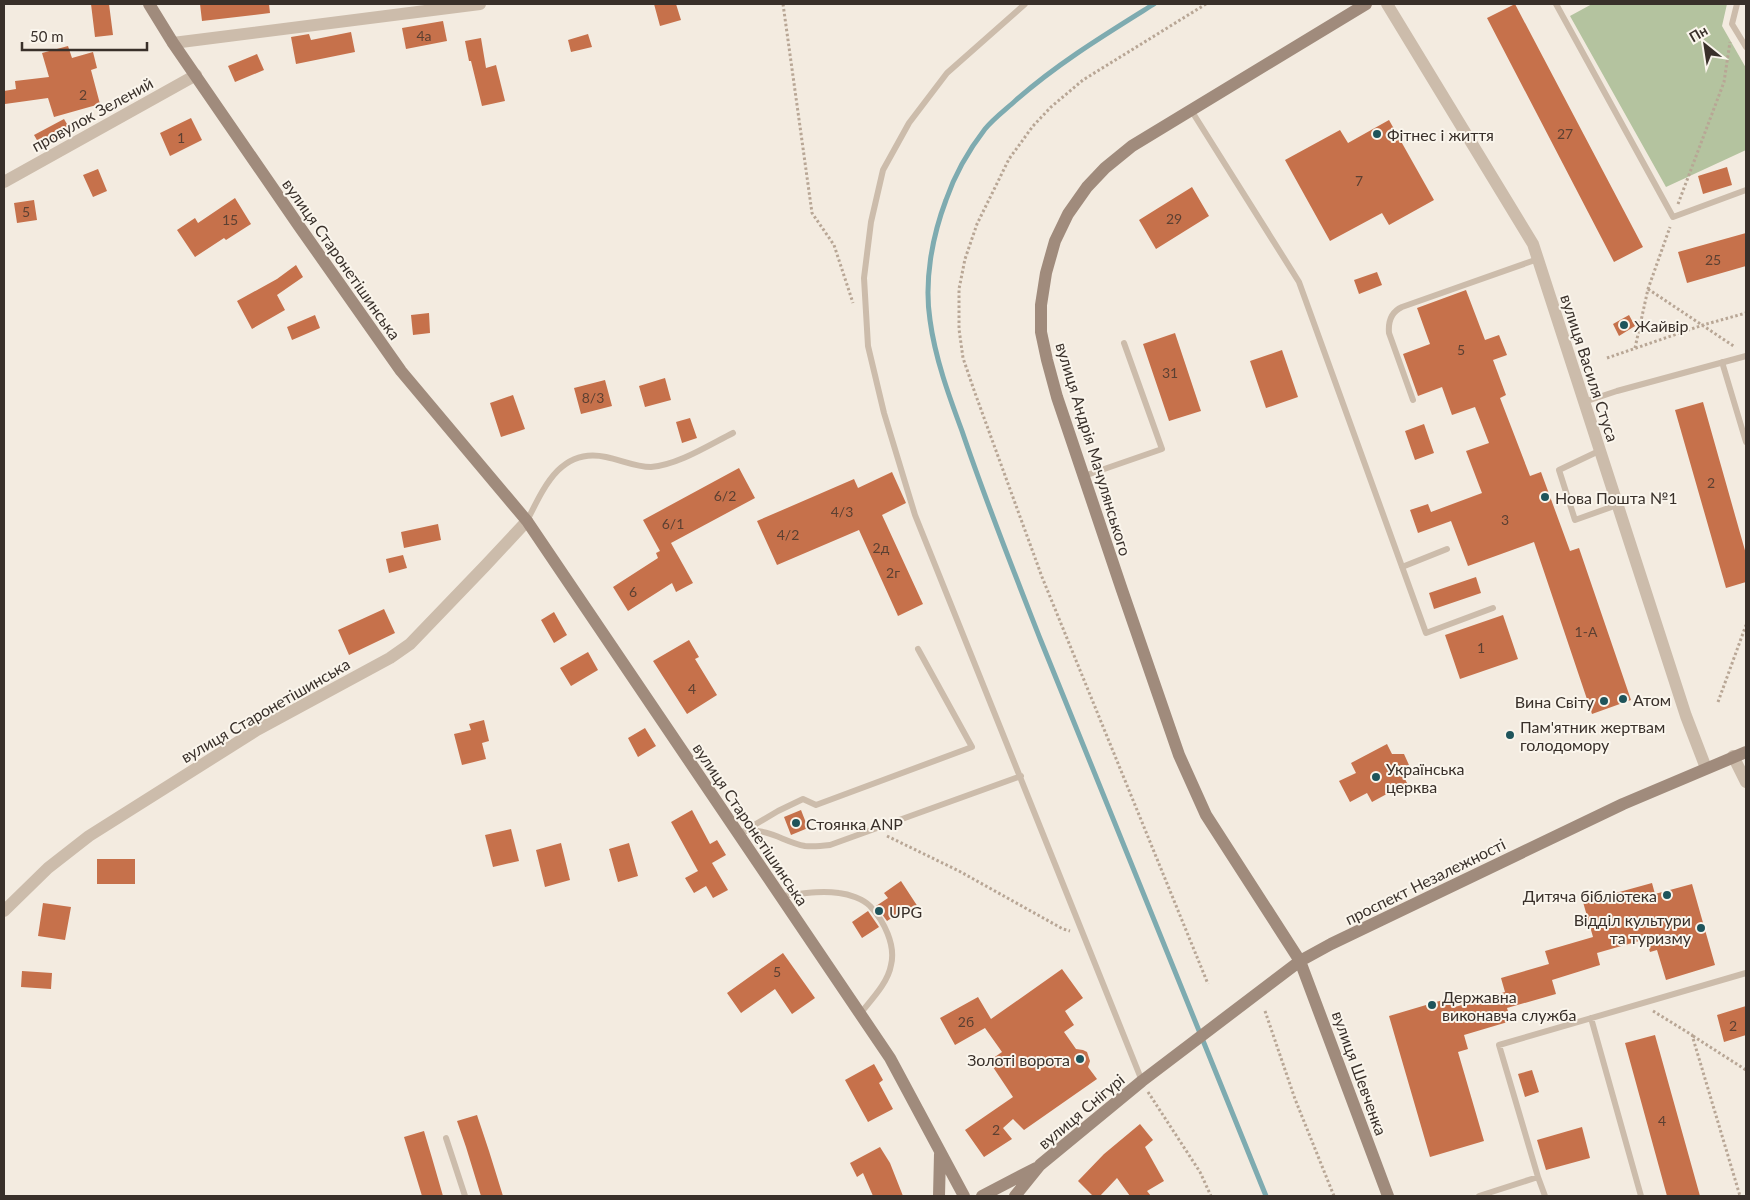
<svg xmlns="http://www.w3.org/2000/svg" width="1750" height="1200" font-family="Lato,sans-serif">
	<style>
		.green { fill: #b4c39f }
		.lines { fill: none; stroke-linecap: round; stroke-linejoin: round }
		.stream { stroke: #7eabb0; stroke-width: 5 }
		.building { fill: #c6714b }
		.path { stroke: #b8a695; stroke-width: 3; stroke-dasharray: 2.5 2.5; stroke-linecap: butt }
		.lane { stroke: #ccbcab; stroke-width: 6 }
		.street { stroke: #ccbcab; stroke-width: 12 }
		.secondary { stroke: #a08b7c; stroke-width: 12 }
		.poi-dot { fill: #1f545b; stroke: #faf5ec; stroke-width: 2 }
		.labels { text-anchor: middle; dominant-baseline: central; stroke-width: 4; stroke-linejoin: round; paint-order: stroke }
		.number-label { font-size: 14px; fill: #5c4032 }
		.street-label { font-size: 16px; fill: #39302a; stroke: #faf5ec }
		.poi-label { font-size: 16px; fill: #39302a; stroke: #faf5ec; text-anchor: start }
	</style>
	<rect width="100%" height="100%" fill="#f3ebe0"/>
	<path class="green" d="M1592,4H1727L1722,26L1746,68V150L1666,187L1570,16Z"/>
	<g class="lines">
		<path class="stream" d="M1154,4C1106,34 1058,63 1015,101C1005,110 993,119 985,129C968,151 955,174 946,200C932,237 924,281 930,320C935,358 949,396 962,431C986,502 1014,572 1041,641C1115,827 1190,1012 1266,1196"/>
	</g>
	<path class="building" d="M91,4H109L113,35L95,37Z
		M200,4H269L270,13L202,21Z
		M654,4H676L681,20L660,26Z
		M1515,4L1643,247L1614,262L1487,18Z
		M443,21L447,41L406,49L402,28Z
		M351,32L355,52L296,64L291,37L309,34L311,40Z
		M588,34L592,47L571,52L568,40Z
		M481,38L486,68L496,65L505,101L482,106L471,61H469L465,41Z
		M68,46L72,58L93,52L97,68L91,70L100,104L54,117L48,98L5,104L4,91L16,89L15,81L49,77L42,53Z
		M257,54L264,70L235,82L228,66Z
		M191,118L202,140L170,156L160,133Z
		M64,119L71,131L41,147L34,135Z
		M1389,120L1434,200L1389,225L1382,213L1330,241L1285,160L1340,130L1348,143Z
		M1727,167L1732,185L1703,194L1698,176Z
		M98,169L107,191L93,197L83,175Z
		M1192,187L1209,216L1156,249L1139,220Z
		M235,198L251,224L226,240L224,238L195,257L177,230L195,218L198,223Z
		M34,200L37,220L17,223L14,203Z
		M1746,233V266L1687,283L1678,252Z
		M296,265L303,277L277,295L285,310L252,329L237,301L277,279Z
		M1377,272L1382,285L1359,294L1354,280Z
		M1466,290L1485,340L1499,335L1507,355L1493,360L1506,395L1500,398L1530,476L1541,472L1570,551L1579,548L1631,700L1592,714L1534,542L1468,566L1451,521L1418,533L1410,510L1428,504L1431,512L1482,493L1466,451L1489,443L1475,407L1452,415L1442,387L1418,396L1403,354L1430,344L1417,308Z
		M429,313L430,333L413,335L411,315Z
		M315,315L320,328L292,340L287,327Z
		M1629,315L1635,326L1619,336L1613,324Z
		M1175,333L1201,411L1169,421L1143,344Z
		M1282,350L1298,397L1266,408L1250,361Z
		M665,378L671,400L645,407L639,386Z
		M605,380L612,406L581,414L574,388Z
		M513,395L525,429L501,437L490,403Z
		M1703,402L1746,554V582L1726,588L1675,410Z
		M690,418L697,438L682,443L676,422Z
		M1424,424L1434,453L1415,460L1405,431Z
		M739,468L755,498L671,543L693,583L676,592L672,583L628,611L613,587L658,558L656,553L660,551L643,520Z
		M892,472L906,503L882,515L923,604L898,616L859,530L777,565L757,521L854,479L858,488Z
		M438,524L441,540L404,548L401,532Z
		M403,555L407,568L389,573L386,559Z
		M1476,577L1481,593L1434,609L1429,593Z
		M384,609L395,633L349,655L338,630Z
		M554,612L567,635L554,643L541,620Z
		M1503,615L1518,659L1460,679L1445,635Z
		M689,640L699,657L695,659L717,695L687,714L653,661Z
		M588,652L598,670L571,686L560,668Z
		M484,720L489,741L482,743L486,759L462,765L454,734L471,730L469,724Z
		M645,728L656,746L638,757L628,738Z
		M1387,744L1392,754H1404L1409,765L1402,773L1407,783L1372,802L1367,793L1350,802L1339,781L1356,773L1351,763Z
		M692,810L710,844L717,840L726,855L712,863L728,890L713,898L706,886L694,893L685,878L698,871L671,822Z
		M801,810L808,828L791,835L784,817Z
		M511,829L519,861L493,867L485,835Z
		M561,843L570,880L545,887L536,850Z
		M629,843L638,876L618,882L609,849Z
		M97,859H135V884H97Z
		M901,881L918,907L901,918L898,914L887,921L876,906L888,898L884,893Z
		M1652,883L1655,894L1692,884L1715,965L1666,980L1657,950L1650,952L1646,939L1597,953L1600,965L1552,980L1556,994L1507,1008L1511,1021L1464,1035L1468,1049L1458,1052L1484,1141L1430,1157L1389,1016L1453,997L1455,1007L1505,992L1501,978L1549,964L1545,951L1593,937L1583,902Z
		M43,903L71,907L65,940L38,936Z
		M868,911L879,927L862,938L852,922Z
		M783,953L815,998L792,1014L775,989L741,1013L727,993Z
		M1062,969L1083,998L1065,1011L1074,1025L1064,1032L1076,1049L1083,1050L1087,1052L1090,1061L1088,1067L1097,1079L1024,1130L1013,1119L1003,1128L1012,1139L984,1157L965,1130L1013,1097L989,1061L1002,1052L985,1028L955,1045L940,1018L978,997L991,1019Z
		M22,971L52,973L51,989L21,987Z
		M1746,1006V1035L1724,1042L1717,1015Z
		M1655,1035L1700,1196H1667L1625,1043Z
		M874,1064L883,1080L879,1083L893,1109L868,1122L845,1080Z
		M1532,1070L1539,1092L1525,1097L1518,1074Z
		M477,1115L489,1151L503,1196H481L466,1147L457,1121Z
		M1140,1124L1153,1140L1145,1147L1164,1181L1147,1191L1151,1196H1130L1117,1178L1100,1196H1093L1078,1181L1104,1154Z
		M1582,1127L1590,1158L1546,1170L1537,1140Z
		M424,1131L432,1158L443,1196H422L404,1137Z
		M880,1147L890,1163L903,1196H873L863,1173L857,1177L850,1163Z"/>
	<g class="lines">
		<path class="path" d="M783,4L812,213L834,245L853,303
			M1206,4L1083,80L1051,107L1033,126L1009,159L977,224L965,259L959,289V329L963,358L975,393L1042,577L1208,984
			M1678,204L1724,82L1730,42
			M1648,289L1735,347
			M1635,348L1648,289L1670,227
			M1607,358L1703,325L1746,313
			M1718,702L1746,625
			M887,836L959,871L1063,929L1070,931
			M1265,1011L1295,1099L1334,1196
			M1653,1011L1692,1035L1740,1196
			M1693,1036L1746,1070
			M1148,1092L1200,1172L1211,1196"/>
		<path class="lane" d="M1025,4L947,73L909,123L883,170L871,222L864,278L868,346L884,413L915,515L1142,1081
			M1556,4L1673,217L1746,190
			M1737,4L1732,24L1746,47
			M1191,110L1299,282L1426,633L1493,608
			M1722,362L1746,442
			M1413,400L1389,333C1388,321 1391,312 1402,307L1538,259
			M1584,402L1617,391L1746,356
			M1599,451L1559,470L1575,520L1617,505
			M1084,476L1162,449L1124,343
			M527,521C544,487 561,447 606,457C621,460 636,467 651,467C678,465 709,445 733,433
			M1402,567L1447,549
			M747,831C770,829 784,842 805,846C814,847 822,846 830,845L1021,776
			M739,834L778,811L803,799L816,805L972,747L918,649
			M781,896C800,894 819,890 839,893C849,894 863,899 870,906C884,921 896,945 891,965C888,983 871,1000 860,1014
			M1591,1018L1641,1196
			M446,1138L465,1196
			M1538,1177L1499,1045L1746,973
			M1479,1196L1538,1177L1545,1196"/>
		<path class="street" d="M1387,4L1533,244L1686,716L1706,768
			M173,43L480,4
			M4,182L196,75
			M1733,756L1746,782
			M4,911L48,868L89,836L257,730L390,658L410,644L485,566L527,521"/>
		<path class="secondary" d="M149,4L173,43L299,226L401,371L527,521L890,1058L964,1196
			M1366,4L1132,146L1105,168L1087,187L1068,214L1055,241L1046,273L1041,305V332L1047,360L1057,397L1122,590L1179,755L1206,815L1300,961L1388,1196
			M939,1196L940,1154
			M982,1196L1036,1168
			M1015,1196L1040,1165L1142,1081L1300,961L1331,944L1623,804L1746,752"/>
	</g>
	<g class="poi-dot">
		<circle cx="1377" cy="134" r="5"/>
		<circle cx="1624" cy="325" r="5"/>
		<circle cx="1545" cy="497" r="5"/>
		<circle cx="1623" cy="699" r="5"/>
		<circle cx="1604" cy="701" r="5"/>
		<circle cx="1510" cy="735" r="5"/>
		<circle cx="1376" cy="777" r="5"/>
		<circle cx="796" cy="823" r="5"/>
		<circle cx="1667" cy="895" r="5"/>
		<circle cx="879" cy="911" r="5"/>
		<circle cx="1701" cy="928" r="5"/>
		<circle cx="1432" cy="1005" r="5"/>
		<circle cx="1080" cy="1059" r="5"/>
	</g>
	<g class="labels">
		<g class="number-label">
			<text x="424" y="35">4а</text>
			<text x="83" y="94">2</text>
			<text x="1565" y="133">27</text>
			<text x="181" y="137">1</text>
			<text x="1359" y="180">7</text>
			<text x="26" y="211">5</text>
			<text x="1174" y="218">29</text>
			<text x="230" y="219">15</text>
			<text x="1713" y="259">25</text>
			<text x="1461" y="349">5</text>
			<text x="1170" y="372">31</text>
			<text x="593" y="397">8/3</text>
			<text x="1711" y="482">2</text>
			<text x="725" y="495">6/2</text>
			<text x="842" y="511">4/3</text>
			<text x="1505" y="519">3</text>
			<text x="673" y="523">6/1</text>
			<text x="788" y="534">4/2</text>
			<text x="881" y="547">2д</text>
			<text x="893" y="572">2г</text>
			<text x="633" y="591">6</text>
			<text x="1586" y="631">1-А</text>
			<text x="1481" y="647">1</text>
			<text x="692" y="688">4</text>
			<text x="777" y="971">5</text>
			<text x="966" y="1021">2б</text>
			<text x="1733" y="1025">2</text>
			<text x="1662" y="1120">4</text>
			<text x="996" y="1129">2</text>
		</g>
		<g class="street-label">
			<text transform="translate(92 114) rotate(-29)">провулок Зелений</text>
			<text transform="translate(342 259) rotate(55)">вулиця Старонетішинська</text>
			<text transform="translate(1590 368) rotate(72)">вулиця Василя Стуса</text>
			<text transform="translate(1094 449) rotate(73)">вулиця Андрія Мачулянського</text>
			<text transform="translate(265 710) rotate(-30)">вулиця Старонетішинська</text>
			<text transform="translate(751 824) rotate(56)">вулиця Старонетішинська</text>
			<text transform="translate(1425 881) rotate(-26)">проспект Незалежності</text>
			<text transform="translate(1360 1073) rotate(70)">вулиця Шевченка</text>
			<text transform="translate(1081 1111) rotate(-40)">вулиця Снігурі</text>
		</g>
		<g class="poi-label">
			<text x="1387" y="134">Фітнес і життя</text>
			<text x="1634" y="325">Жайвір</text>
			<text x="1555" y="497">Нова Пошта №1</text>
			<text x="1633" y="699">Атом</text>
			<text x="1594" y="701" text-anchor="end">Вина Світу</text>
			<text x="1520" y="726">Пам'ятник жертвам<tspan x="1520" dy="18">голодомору</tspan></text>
			<text x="1386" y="768">Українська<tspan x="1386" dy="18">церква</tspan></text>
			<text x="806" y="823">Стоянка ANP</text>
			<text x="1657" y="895" text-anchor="end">Дитяча бібліотека</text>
			<text x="889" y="911">UPG</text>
			<text x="1691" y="919" text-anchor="end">Відділ культури<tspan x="1691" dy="18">та туризму</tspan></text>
			<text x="1442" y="996">Державна<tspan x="1442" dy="18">виконавча служба</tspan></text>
			<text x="1070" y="1059" text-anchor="end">Золоті ворота</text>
		</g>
	</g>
	<rect width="1750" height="1200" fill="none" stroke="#39302a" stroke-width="10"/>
	<g transform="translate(1705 45) rotate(330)" stroke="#faf5ec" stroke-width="4" paint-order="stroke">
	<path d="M0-4L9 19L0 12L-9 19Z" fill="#39302a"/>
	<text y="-8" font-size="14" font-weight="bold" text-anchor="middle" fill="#39302a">Пн</text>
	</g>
	<path d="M22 42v8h125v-8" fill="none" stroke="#39302a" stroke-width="2.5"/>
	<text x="30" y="42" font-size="15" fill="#39302a" stroke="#faf5ec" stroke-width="4" paint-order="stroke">50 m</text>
</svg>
